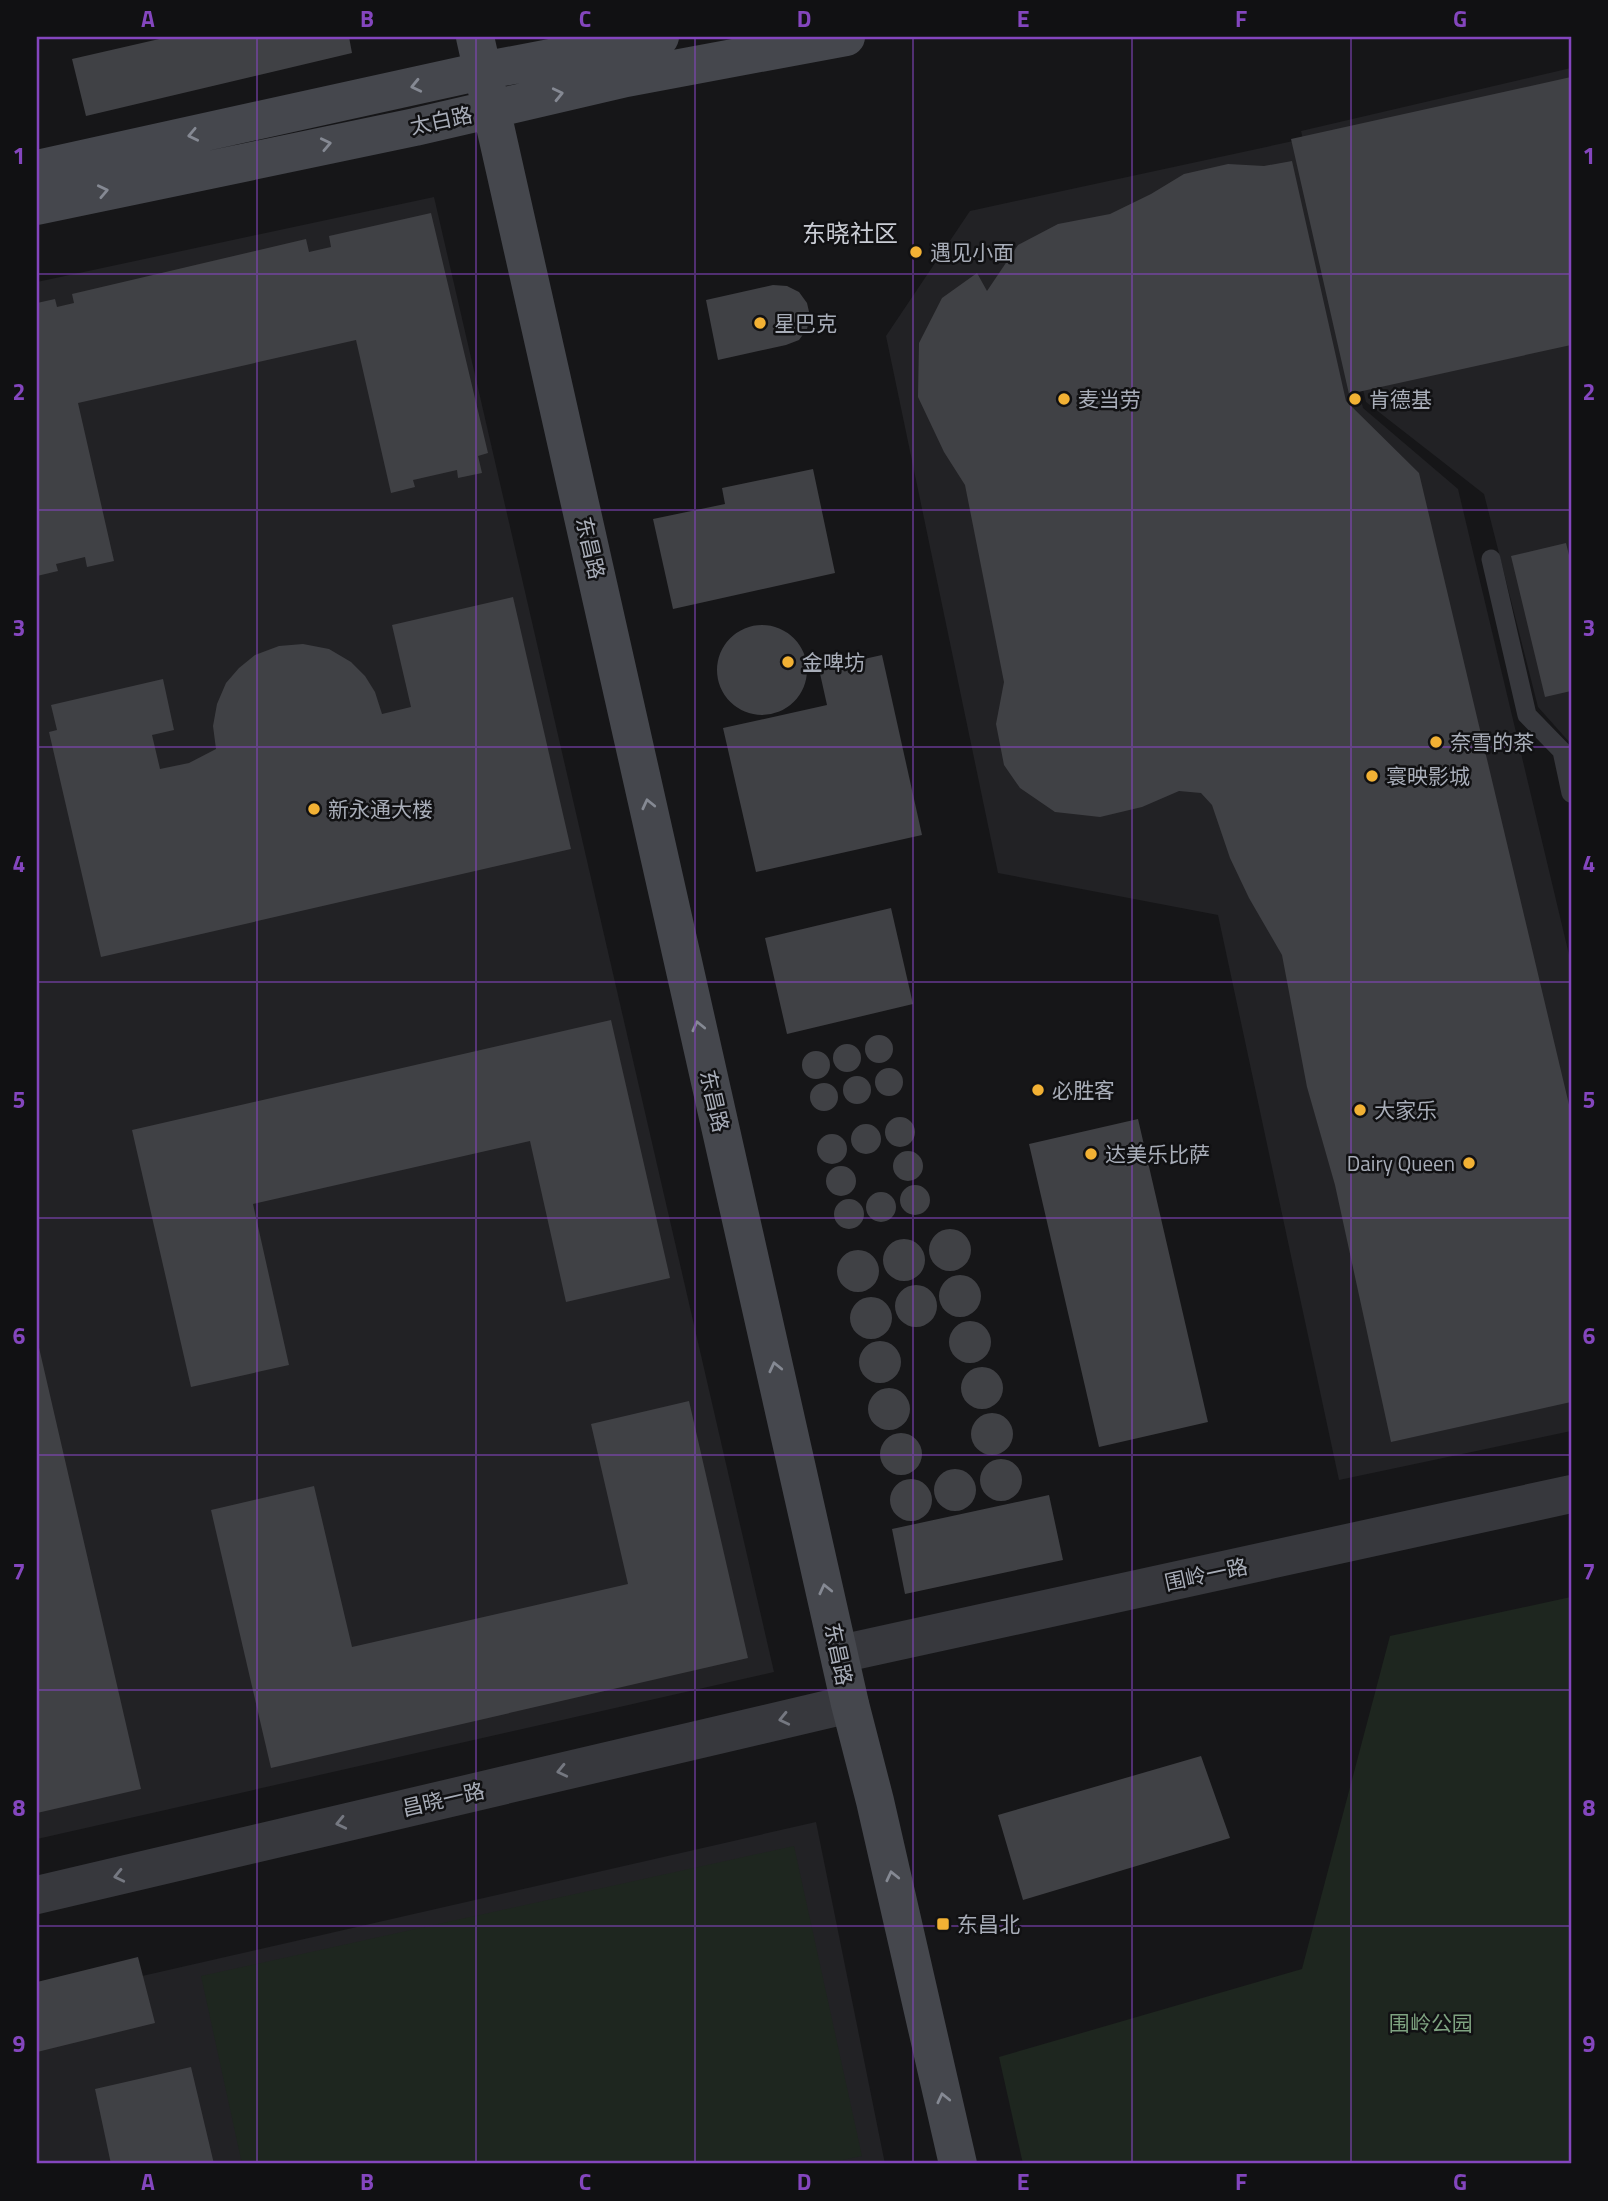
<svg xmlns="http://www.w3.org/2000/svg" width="1608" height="2201" font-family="'Titillium Web','Noto Sans SC',sans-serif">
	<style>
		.built { fill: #222225 }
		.green { fill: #1e261f }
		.building { fill: #404145 }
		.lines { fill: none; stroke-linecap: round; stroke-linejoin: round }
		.lane { stroke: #37383d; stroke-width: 19 }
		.street { stroke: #37383d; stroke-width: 38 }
		.secondary { stroke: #45474d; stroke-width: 38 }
		.oneway { stroke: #858993 }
		.oneway2 { stroke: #757881 }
		.grid { fill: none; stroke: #8446be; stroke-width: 2; stroke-opacity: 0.55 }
		.poi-dot { fill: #f2b134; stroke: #111113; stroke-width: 2.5 }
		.labels { text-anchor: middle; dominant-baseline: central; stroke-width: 5; stroke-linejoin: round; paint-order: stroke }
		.street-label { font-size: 21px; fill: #a8adb8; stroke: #111113 }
		.poi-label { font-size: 21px; fill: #a8adb8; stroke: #111113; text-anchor: start }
		.park-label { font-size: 21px; fill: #7fa381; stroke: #111113 }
		.quarter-label { font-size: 24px; fill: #c9ccd4; stroke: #111113 }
		.neatline { fill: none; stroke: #8446be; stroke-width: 2.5 }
		.grid-label { font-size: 23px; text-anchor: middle; font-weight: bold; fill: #8446be }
	</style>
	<rect width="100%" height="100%" fill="#161618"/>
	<path class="built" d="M1571,68V744L1538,707L1484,494L1366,402L1301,131Z
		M1298,140L1363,408L1458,489L1571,963V1431L1339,1480L1218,915L998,873L886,336L970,211Z
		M434,197L774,1672L37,1839V282Z
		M816,1822L885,2164H37V2000Z"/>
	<path class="green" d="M1571,1597V2164H1023L999,2057L1302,1969L1390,1636Z
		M794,1846L862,2156L825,2164H242L201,1976Z"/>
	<path class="building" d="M168,37H349L352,53L86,116L72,59Z
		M1571,77V345L1349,394L1291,139Z
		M1292,161L1346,401L1419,473L1571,1113V1402L1391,1442L1335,1185L1307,1087L1282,955L1249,898L1230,858L1212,805L1201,793L1179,791L1142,807L1100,817L1055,812L1020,788L1004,765L996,724L1004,682L965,485L944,452L918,397L919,343L942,298L977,273L987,291L1018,245L1058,224L1110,214L1151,194L1184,174L1228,164L1264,166Z
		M431,213L488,453L478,456L482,473L458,478L457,470L413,480L415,487L391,493L356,340L78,403L114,561L87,567L85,557L56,564L58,571L37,576V303L55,299L57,307L74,303L72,294L306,239L309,252L331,247L329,236Z
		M773,285L787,286L799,292L807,303L810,316L807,329L799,340L786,345L718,360L706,300Z
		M813,469L835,573L673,609L653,519L725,504L722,488Z
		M1566,543L1571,563V691L1545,697L1511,556Z
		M513,597L571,849L101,957L49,732L57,730L51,705L163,679L174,730L152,735L160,769L189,763L216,749L213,726L217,704L226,683L239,668L255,655L279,646L303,644L329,649L351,662L365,676L375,692L382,714L411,707L392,625Z
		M717 670a45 45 0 1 1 90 0a45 45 0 1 1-90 0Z
		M882,655L922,835L756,872L723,728L827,705L819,669Z
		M891,908L913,1004L787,1034L765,938Z
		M611,1020L670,1278L566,1302L530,1141L253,1204L289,1365L191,1387L132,1130Z
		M865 1049a14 14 0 1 1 28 0a14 14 0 1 1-28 0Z
		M833 1058a14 14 0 1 1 28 0a14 14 0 1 1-28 0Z
		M802 1065a14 14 0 1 1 28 0a14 14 0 1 1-28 0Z
		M875 1082a14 14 0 1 1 28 0a14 14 0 1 1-28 0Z
		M843 1090a14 14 0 1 1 28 0a14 14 0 1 1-28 0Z
		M810 1097a14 14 0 1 1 28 0a14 14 0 1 1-28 0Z
		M885 1132a15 15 0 1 1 30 0a15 15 0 1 1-30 0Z
		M1138,1119L1208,1422L1099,1447L1029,1144Z
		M851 1139a15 15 0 1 1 30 0a15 15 0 1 1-30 0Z
		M817 1149a15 15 0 1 1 30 0a15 15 0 1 1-30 0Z
		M893 1166a15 15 0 1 1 30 0a15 15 0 1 1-30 0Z
		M826 1181a15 15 0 1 1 30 0a15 15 0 1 1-30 0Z
		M900 1200a15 15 0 1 1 30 0a15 15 0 1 1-30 0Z
		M866 1207a15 15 0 1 1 30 0a15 15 0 1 1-30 0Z
		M834 1214a15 15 0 1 1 30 0a15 15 0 1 1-30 0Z
		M929 1250a21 21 0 1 1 42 0a21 21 0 1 1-42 0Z
		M883 1260a21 21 0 1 1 42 0a21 21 0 1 1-42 0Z
		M837 1271a21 21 0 1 1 42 0a21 21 0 1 1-42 0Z
		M939 1296a21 21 0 1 1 42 0a21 21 0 1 1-42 0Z
		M895 1306a21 21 0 1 1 42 0a21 21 0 1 1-42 0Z
		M850 1318a21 21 0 1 1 42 0a21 21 0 1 1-42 0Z
		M949 1342a21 21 0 1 1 42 0a21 21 0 1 1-42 0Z
		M37,1339L141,1789L37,1813Z
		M859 1362a21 21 0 1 1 42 0a21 21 0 1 1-42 0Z
		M961 1388a21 21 0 1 1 42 0a21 21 0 1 1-42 0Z
		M868 1409a21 21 0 1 1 42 0a21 21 0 1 1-42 0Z
		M689,1401L748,1658L271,1768L211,1510L314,1486L352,1647L628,1584L591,1424Z
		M971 1434a21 21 0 1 1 42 0a21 21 0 1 1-42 0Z
		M880 1454a21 21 0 1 1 42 0a21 21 0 1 1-42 0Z
		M980 1480a21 21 0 1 1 42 0a21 21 0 1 1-42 0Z
		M934 1490a21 21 0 1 1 42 0a21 21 0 1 1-42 0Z
		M890 1500a21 21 0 1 1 42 0a21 21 0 1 1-42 0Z
		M1049,1495L1063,1560L905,1594L892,1529Z
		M1201,1756L1230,1838L1023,1900L998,1815Z
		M138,1957L155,2023L37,2052V1982Z
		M191,2067L214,2164H111L95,2089Z"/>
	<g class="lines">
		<path class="lane" d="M1491,559L1527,715L1562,751L1571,793"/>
		<path class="street" d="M840,1654L1571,1494
			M37,1895L850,1704"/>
		<path class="secondary" d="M475,37L850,1704L875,1801L958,2164
			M37,169L482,71L660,37
			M37,206L415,127L626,78L846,37"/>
	</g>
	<defs><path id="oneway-chevron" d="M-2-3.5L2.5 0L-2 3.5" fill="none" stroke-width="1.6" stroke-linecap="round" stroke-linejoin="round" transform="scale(1.75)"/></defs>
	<g class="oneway">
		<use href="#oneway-chevron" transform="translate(416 86) rotate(167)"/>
		<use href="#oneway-chevron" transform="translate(558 94) rotate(-13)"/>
		<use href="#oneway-chevron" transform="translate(193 135) rotate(168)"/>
		<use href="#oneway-chevron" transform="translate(326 144) rotate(-12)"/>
		<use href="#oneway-chevron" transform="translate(103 191) rotate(-12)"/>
		<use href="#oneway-chevron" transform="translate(648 804) rotate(-103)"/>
		<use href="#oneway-chevron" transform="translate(698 1026) rotate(-103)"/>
		<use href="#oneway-chevron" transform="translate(775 1367) rotate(-103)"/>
		<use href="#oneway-chevron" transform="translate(825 1589) rotate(-103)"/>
		<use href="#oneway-chevron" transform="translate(892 1876) rotate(-103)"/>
		<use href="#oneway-chevron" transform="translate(943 2098) rotate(-103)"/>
	</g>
	<g class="oneway2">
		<use href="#oneway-chevron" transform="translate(784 1719) rotate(167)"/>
		<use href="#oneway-chevron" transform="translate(562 1771) rotate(167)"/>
		<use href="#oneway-chevron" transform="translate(341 1823) rotate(167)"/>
		<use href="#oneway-chevron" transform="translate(119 1876) rotate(167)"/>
	</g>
	<path class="grid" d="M257,37V2164M476,37V2164M695,37V2164M913,37V2164M1132,37V2164M1351,37V2164M37,274H1571M37,510H1571M37,747H1571M37,982H1571M37,1218H1571M37,1455H1571M37,1690H1571M37,1926H1571"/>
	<g class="poi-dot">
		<circle cx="916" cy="252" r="7"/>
		<circle cx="760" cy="323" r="7"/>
		<circle cx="1064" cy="399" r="7"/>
		<circle cx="1355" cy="399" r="7"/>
		<circle cx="788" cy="662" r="7"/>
		<circle cx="1436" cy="742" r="7"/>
		<circle cx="1372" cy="776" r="7"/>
		<circle cx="314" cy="809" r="7"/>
		<circle cx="1038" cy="1090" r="7"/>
		<circle cx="1360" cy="1110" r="7"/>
		<circle cx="1091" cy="1154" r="7"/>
		<circle cx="1469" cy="1163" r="7"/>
		<rect x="936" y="1917" width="14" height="14" rx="3.5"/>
	</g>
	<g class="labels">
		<g class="street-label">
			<text transform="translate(441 120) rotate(-12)">太白路</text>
			<text transform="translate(591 548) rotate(77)">东昌路</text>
			<text transform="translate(715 1101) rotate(77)">东昌路</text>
			<text transform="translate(1206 1574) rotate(-12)">围岭一路</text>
			<text transform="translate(839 1654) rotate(78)">东昌路</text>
			<text transform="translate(443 1799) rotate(-13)">昌晓一路</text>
		</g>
		<g class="poi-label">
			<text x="930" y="252">遇见小面</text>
			<text x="774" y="323">星巴克</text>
			<text x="1078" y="399">麦当劳</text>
			<text x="1369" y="399">肯德基</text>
			<text x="802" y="662">金啤坊</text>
			<text x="1450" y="742">奈雪的茶</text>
			<text x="1386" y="776">寰映影城</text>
			<text x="328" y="809">新永通大楼</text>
			<text x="1052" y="1090">必胜客</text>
			<text x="1374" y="1110">大家乐</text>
			<text x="1105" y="1154">达美乐比萨</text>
			<text x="1455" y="1163" text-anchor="end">Dairy Queen</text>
			<text x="957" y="1924">东昌北</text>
		</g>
		<g class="park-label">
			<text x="1431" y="2023">围岭公园</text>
		</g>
		<g class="quarter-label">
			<text x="850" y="233">东晓社区</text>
		</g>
	</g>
	<rect width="1608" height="2201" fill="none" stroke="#111113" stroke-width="77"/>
	<rect x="38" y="38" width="1532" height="2124" class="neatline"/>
	<g class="grid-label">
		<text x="148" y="27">A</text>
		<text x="367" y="27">B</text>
		<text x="585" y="27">C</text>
		<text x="804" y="27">D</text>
		<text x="1023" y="27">E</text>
		<text x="1241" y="27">F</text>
		<text x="1460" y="27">G</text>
		<text x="19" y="164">1</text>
		<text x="1589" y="164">1</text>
		<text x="19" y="400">2</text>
		<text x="1589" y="400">2</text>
		<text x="19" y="636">3</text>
		<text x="1589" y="636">3</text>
		<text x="19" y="872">4</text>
		<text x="1589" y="872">4</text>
		<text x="19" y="1108">5</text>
		<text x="1589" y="1108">5</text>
		<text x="19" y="1344">6</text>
		<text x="1589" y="1344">6</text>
		<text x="19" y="1580">7</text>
		<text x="1589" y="1580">7</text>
		<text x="19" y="1816">8</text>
		<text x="1589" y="1816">8</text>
		<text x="19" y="2052">9</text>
		<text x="1589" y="2052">9</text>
		<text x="148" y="2190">A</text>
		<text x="367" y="2190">B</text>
		<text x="585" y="2190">C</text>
		<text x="804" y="2190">D</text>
		<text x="1023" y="2190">E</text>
		<text x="1241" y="2190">F</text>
		<text x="1460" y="2190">G</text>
	</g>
</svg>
